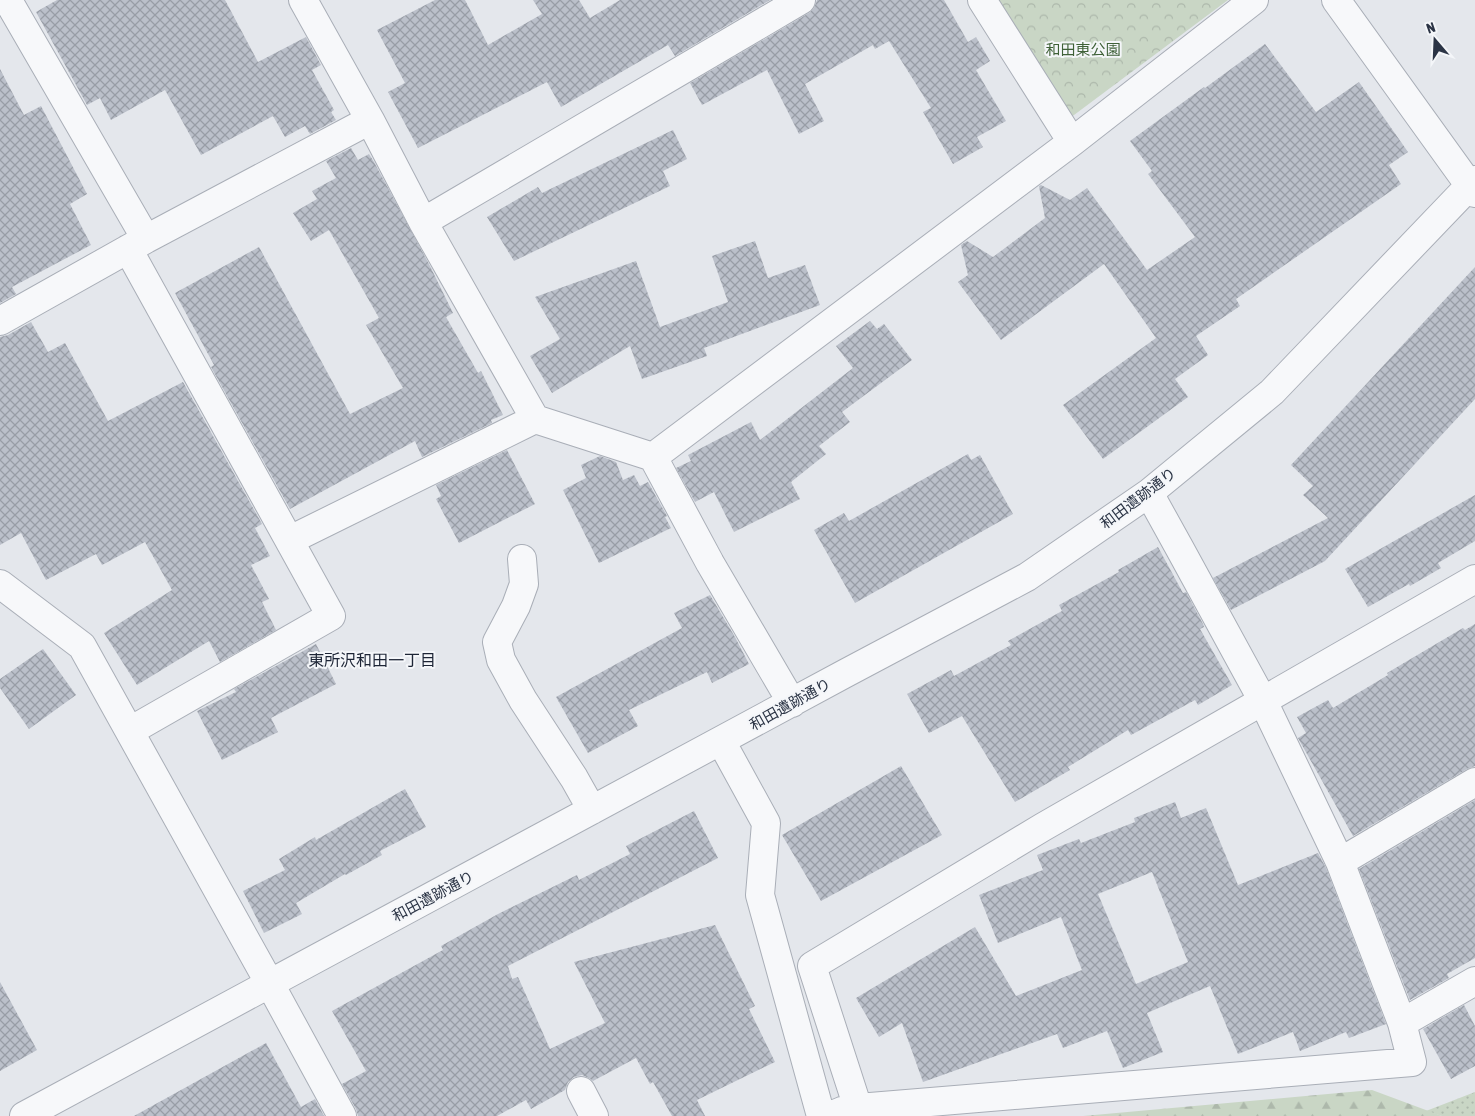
<svg xmlns="http://www.w3.org/2000/svg" width="1475" height="1116" font-family="'Asap Condensed','Noto Sans JP',sans-serif">
	<style>
		.grass { fill: url(#grass-dots) }
		.forest { fill: url(#forest-firs) }
		.park { fill: url(#park-crowns) }
		.building { fill: url(#building-cross-hatch); fill-rule: evenodd }
		.lines { fill: none; stroke-linecap: round; stroke-linejoin: round }
		.minor-casing { stroke: #a9aeb7; stroke-width: 30 }
		.minor { stroke: #f7f8fa; stroke-width: 28 }
		.labels { text-anchor: middle; dominant-baseline: central; stroke-width: 4; stroke-linejoin: round; paint-order: stroke }
		.park-label { font-size: 15px; fill: #3f6138; stroke: #f4f6f9 }
		.street-label { font-size: 15px; fill: #2b3445; stroke: #f4f6f9 }
		.neighbourhood-label { font-size: 16px; fill: #1d2536; stroke: #f4f6f9 }
	</style>
	<defs>
		<pattern id="grass-dots" width="8" height="8" patternUnits="userSpaceOnUse" patternTransform="scale(1.25)"><rect width="8" height="8" fill="#c9d6c5"/><path d="M2 2h.1M6 6h.1" fill="none" stroke="#adb8ab" stroke-width="1.8" stroke-linecap="round"/></pattern>
		<pattern id="forest-firs" width="22" height="20" patternUnits="userSpaceOnUse" patternTransform="scale(1.25)"><rect width="22" height="20" fill="#c9d6c5"/><path d="M5 1l3.5 6h-7zM16 11l3.5 6h-7z" fill="#adb8ab"/></pattern>
		<pattern id="park-crowns" width="20" height="18" patternUnits="userSpaceOnUse" patternTransform="scale(1.25)"><rect width="20" height="18" fill="#c9d6c5"/><path d="M2 6a3 3 0 1 1 6 0M12 15a3 3 0 1 1 6 0" fill="none" stroke="#adb8ab"/></pattern>
		<pattern id="building-cross-hatch" width="8" height="8" patternUnits="userSpaceOnUse" patternTransform="scale(1.25)"><rect width="8" height="8" fill="#bbc0ca"/><path d="M0 0l8 8M0 8l8-8" fill="none" stroke="#989da6"/></pattern>
	</defs>
	<rect width="100%" height="100%" fill="#e4e7ec"/>
	<path class="grass" d="M1475,1092V1116H1442L1426,1111Z"/>
	<path class="forest" d="M1372,1090L1442,1116H1083Z"/>
	<path class="park" d="M995,0H1228L1070,118Z"/>
	<path class="building" d="M57,0H225L258,62L306,37L321,65L312,70L334,110L331,112L336,120L310,134L305,126L285,137L273,116L201,155L165,90L111,120L100,98L87,105L36,12Z
		M435,0H465L488,45L542,14L533,0H579L590,18L620,0H770L675,56L668,45L561,107L547,82L418,148L388,92L405,83L377,30Z
		M817,0H944L968,42L976,37L990,61L976,70L1006,121L977,137L983,147L953,164L923,112L931,108L889,41L875,49L873,45L805,84L824,121L799,134L767,70L702,105L690,83L809,13L814,8Z
		M1265,44L1316,112L1359,82L1408,152L1389,165L1401,184L1236,299L1240,306L1196,336L1208,355L1175,379L1188,397L1103,459L1063,405L1156,338L1104,264L1001,340L958,282L968,275L961,245L967,241L993,257L1045,218L1039,186L1041,185L1070,200L1087,188L1147,270L1195,237L1148,174L1152,171L1130,141L1204,87L1205,88Z
		M0,69L24,115L41,106L87,194L70,204L91,245L12,287L16,294L0,303Z
		M673,130L687,159L663,171L670,186L514,261L487,217L538,187L542,193Z
		M351,148L358,160L369,154L374,162L429,264L453,313L446,317L478,373L481,371L503,415L491,420L492,423L422,457L415,441L290,509L211,367L214,365L175,293L259,247L350,414L403,388L366,325L379,318L329,230L311,241L293,213L317,199L312,191L336,178L326,161Z
		M755,241L768,278L805,265L820,305L704,348L707,356L642,379L630,346L552,393L530,356L560,339L535,297L636,261L660,327L728,302L712,256Z
		M1475,267V399L1325,561L1231,610L1213,578L1328,518L1303,495L1313,486L1291,465Z
		M870,321L877,329L884,324L912,360L842,412L850,422L819,446L826,454L791,482L800,499L734,532L714,492L695,502L676,468L691,461L688,455L751,422L760,440L853,368L836,346Z
		M31,322L48,352L65,343L108,421L183,382L262,524L255,528L270,556L251,565L269,599L262,602L276,630L220,662L209,641L137,685L104,633L172,590L145,542L102,565L96,554L46,580L21,533L0,545V337L8,335Z
		M507,450L535,504L459,543L436,499L441,496L436,485Z
		M968,454L971,460L980,455L1013,514L855,603L814,530L844,513L849,521Z
		M600,456L616,462L623,480L634,475L640,486L648,482L667,516L665,517L671,528L599,563L563,490L586,478L581,465Z
		M1475,495V541L1438,563L1441,568L1410,586L1409,584L1368,607L1345,569Z
		M1158,547L1183,593L1186,592L1203,624L1204,627L1200,629L1232,685L1198,705L1195,700L1131,735L1128,730L1068,767L1070,770L1015,802L962,716L929,733L907,694L951,670L954,676L1011,645L1008,641L1062,611L1059,605L1119,572L1118,570Z
		M710,595L735,637L749,664L712,683L707,672L629,710L638,726L588,753L556,697L682,628L674,613Z
		M1475,624V766L1467,769L1353,836L1298,738L1306,733L1297,717L1328,700L1333,708L1388,675L1387,673L1463,628L1465,630Z
		M316,644L336,684L271,718L278,732L222,760L197,711L236,692L234,689Z
		M43,649L76,695L29,729L0,688V679Z
		M901,766L942,835L821,901L782,835Z
		M405,789L426,827L380,851L382,855L346,875L345,874L296,903L302,914L264,933L243,891L285,870L279,859L315,837L316,840Z
		M1475,800V958L1447,974L1449,978L1410,1000L1359,869Z
		M1175,802L1181,818L1206,808L1238,885L1318,853L1326,868L1386,1024L1349,1038L1346,1032L1300,1051L1293,1032L1238,1054L1210,986L1147,1013L1163,1052L1123,1068L1107,1031L1063,1048L1057,1034L923,1082L902,1023L879,1037L856,998L975,927L1016,996L1082,970L1061,917L998,943L979,895L1043,870L1037,855L1079,839L1081,843L1135,822L1134,818ZM1152,872L1188,962L1136,984L1098,894Z
		M694,811L718,858L508,966L512,979L518,977L550,1049L605,1023L574,962L715,925L755,1006L749,1009L775,1062L697,1100L705,1116H672L653,1082L650,1084L636,1058L593,1081L589,1078L582,1075L574,1077L568,1082L565,1090L531,1109L526,1100L497,1116H358L356,1109L342,1084L366,1071L332,1011L443,950L441,946L498,914L577,875L579,880L630,854L626,846Z
		M0,982L37,1050L0,1071Z
		M1464,1005L1475,1026V1066L1451,1079L1423,1029Z
		M266,1043L301,1107L315,1099L324,1116H134Z"/>
	<g class="lines">
		<defs>
			<path id="minor" d="M303,0L370,120L423,222L535,419L653,457L710,563L792,703
				M982,0L1072,142
				M1336,0L1475,193
				M10,4L146,239
				M423,222L801,0
				M128,249L331,616L130,731
				M0,321L146,239L370,120
				M653,457L1072,142L1254,0
				M290,540L535,419
				M522,559L524,584L516,606L497,642L501,660L523,700L574,778L592,810
				M0,584L82,646L270,984L342,1116
				M721,741L766,823L760,895L821,1116
				M1340,862L1475,782
				M1402,1023L1475,981
				M581,1091L594,1116
				M858,1108L1412,1062L1402,1023L1340,862L1263,701L1180,549L1149,493
				M24,1116L846,673L1027,577L1149,493L1272,392L1475,180
				M830,1116L842,1111L858,1108L812,966L1043,827L1475,579"/>
		</defs>
		<use href="#minor" class="minor-casing"/>
		<use href="#minor" class="minor"/>
	</g>
	<g class="labels">
		<g class="park-label">
			<text x="1083" y="49">和田東公園</text>
		</g>
		<g class="street-label">
			<text transform="translate(1138 498) rotate(-37)">和田遺跡通り</text>
			<text transform="translate(790 704) rotate(-29)">和田遺跡通り</text>
			<text transform="translate(433 896) rotate(-28)">和田遺跡通り</text>
		</g>
		<g class="neighbourhood-label">
			<text x="372" y="660">東所沢和田一丁目</text>
		</g>
	</g>
	<g transform="translate(1435 40) rotate(341)" stroke="#f4f6f9" stroke-width="4" paint-order="stroke">
	<path d="M0-4L9 19L0 12L-9 19Z" fill="#2b3445"/>
	<text y="-8" font-size="14" font-weight="bold" text-anchor="middle" fill="#2b3445">N</text>
	</g>
</svg>
